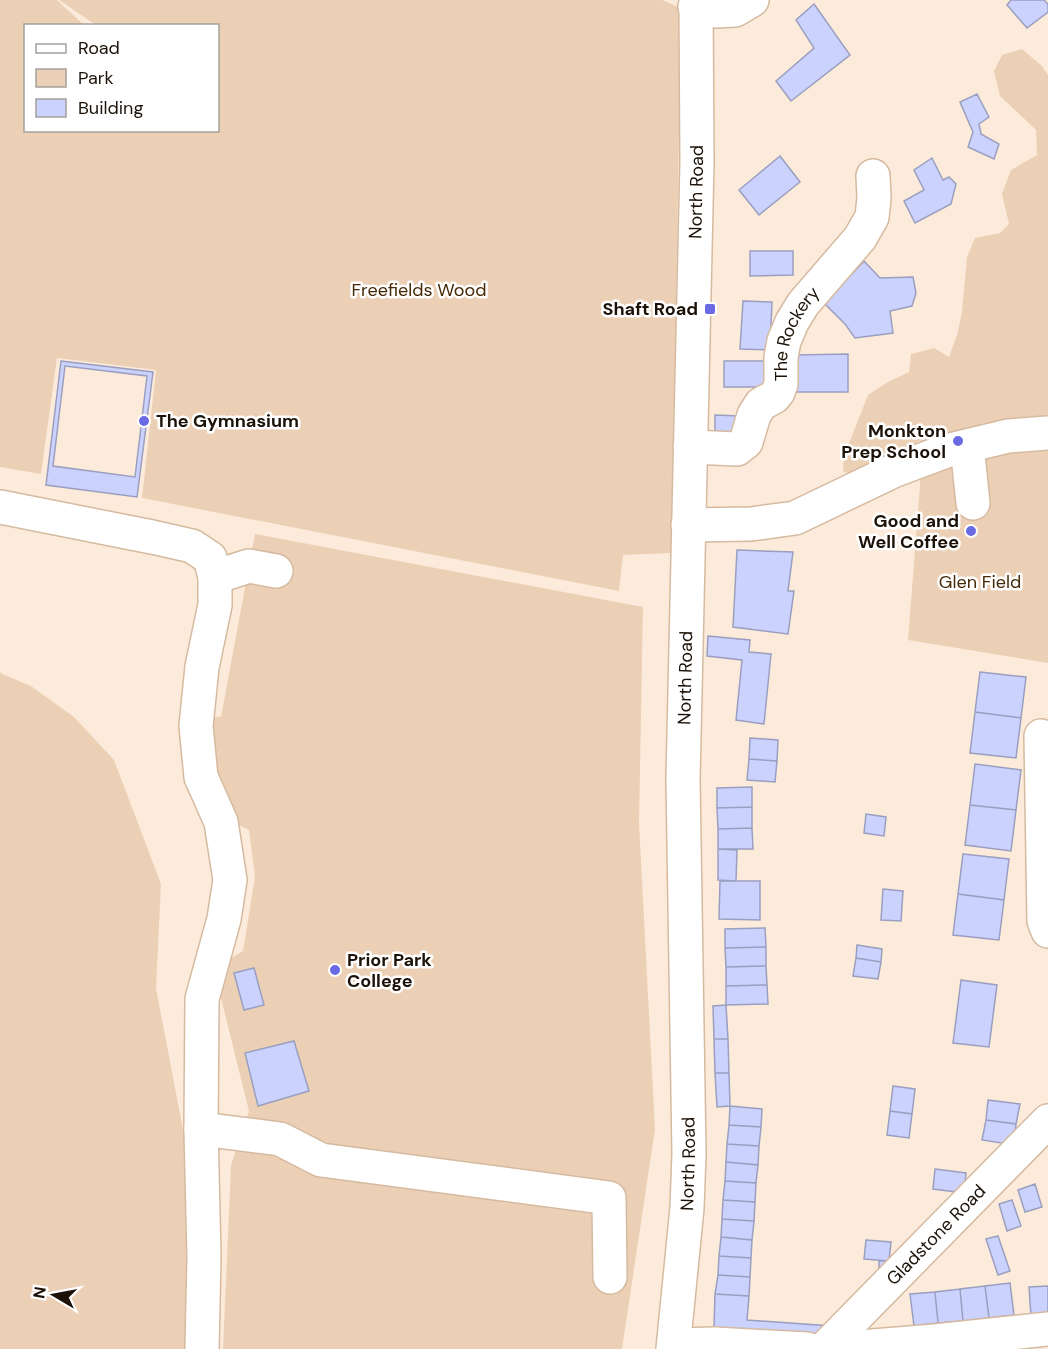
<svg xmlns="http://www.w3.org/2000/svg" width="1048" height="1349" font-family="'DM Sans',sans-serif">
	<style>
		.green { fill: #ecd0b6 }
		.building { fill: #cbd2fd; stroke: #9a9fc0; stroke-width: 1.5; fill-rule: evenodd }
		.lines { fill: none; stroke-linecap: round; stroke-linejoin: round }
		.minor-casing { stroke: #d6baa0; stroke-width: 36 }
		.minor { stroke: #fff; stroke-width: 33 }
		.poi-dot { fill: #696ae4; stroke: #fff; stroke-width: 2 }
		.labels { text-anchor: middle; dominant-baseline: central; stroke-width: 5; stroke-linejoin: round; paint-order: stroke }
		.street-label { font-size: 18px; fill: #1c1208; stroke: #fff }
		.park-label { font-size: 18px; fill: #462906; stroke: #fff }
		.poi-label { font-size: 18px; font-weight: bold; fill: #1c1208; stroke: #fff; text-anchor: end }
	</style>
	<rect width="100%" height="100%" fill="#fcebda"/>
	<path class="green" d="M0,0H57L84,25L26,26V130H218V26L96,25L59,0H662L681,8L672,553L623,555L619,591L142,498L156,370L57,358L41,474L0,467Z
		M1022,49L1042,66L1048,75V663L908,640L920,485V441L857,474L843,472L844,456L868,395L888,382L909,372L911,354L934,348L949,357L957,335L962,312L967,257L975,238L1000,233L1009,224L1002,194L1011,170L1037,155L1036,130L1000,96L994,71L1002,55Z
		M255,534L643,607L639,823L655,1129L622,1349H223L231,1165L249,1111L217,982L222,963L243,951L255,877L249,830L231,821L216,790L203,716L221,717Z
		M0,672L2,674L31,686L74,717L114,760L161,884L156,988L192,1177V1349H0Z"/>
	<path class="building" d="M1011,0H1044L1048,4V12L1027,28L1007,5Z
		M814,4L850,55L791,101L776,81L814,48L796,20Z
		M977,94L989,117L979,124L981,134L999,144L994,159L968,147L973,132L960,102Z
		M780,156L800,182L759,215L739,190Z
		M932,158L943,180L949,177L956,184L951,204L915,223L904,201L924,190L914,170Z
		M750,251H793V275L750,276Z
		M864,261L880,278L913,277L916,293L912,306L890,311L893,333L855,338L845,324L824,303Z
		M743,301L772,302L770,350L740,349Z
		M848,354V392H794V355Z
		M61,361L153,372L137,497L46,485ZM65,366L147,376L135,477L53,466Z
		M724,361H773V387H724Z
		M715,415L739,416L738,439L715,438Z
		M737,550L793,552L788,591H794L788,634L733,627Z
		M708,636L750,640L749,652L771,654L764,724L736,720L742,660L707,656Z
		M980,672L1026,677L1021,718L975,712Z
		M975,712L1021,718L1016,758L970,753Z
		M750,738L778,740L777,761L749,759Z
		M749,759L777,761L775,782L747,780Z
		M975,764L1021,770L1016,810L970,805Z
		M752,787V807L717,808V788Z
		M970,805L1016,810L1011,851L965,845Z
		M752,807V828L718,829L717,808Z
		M866,814L886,817L884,836L864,833Z
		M752,828L753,849H718V829Z
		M718,849L737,850L736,881L718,880Z
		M963,854L1009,859L1004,900L958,894Z
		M720,881H760V920L719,919Z
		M883,889L903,891L901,921L881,920Z
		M958,894L1004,900L999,940L953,935Z
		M765,928L766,947L725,948V929Z
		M857,945L882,949L881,962L856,958Z
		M766,947V966L726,967L725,948Z
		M856,958L881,962L878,979L853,976Z
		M766,966L767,985L726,986V967Z
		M254,968L264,1005L244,1010L234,973Z
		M961,980L997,985L989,1047L953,1043Z
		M767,985L768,1004L726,1005V986Z
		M726,1005L728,1039H714L713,1006Z
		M714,1039H728L729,1073H715Z
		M294,1041L309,1091L258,1106L245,1053Z
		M715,1073H729L730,1106L717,1107Z
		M893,1086L915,1089L912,1114L890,1111Z
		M988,1100L1020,1104L1016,1124L986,1120Z
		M730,1106L762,1109L761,1127L729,1125Z
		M890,1111L912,1114L909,1138L887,1135Z
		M986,1120L1016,1124L1014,1145L982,1140Z
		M729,1125L761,1127L759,1146L727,1144Z
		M727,1144L759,1146L758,1165L726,1162Z
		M726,1162L758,1165L756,1183L725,1181Z
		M935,1169L966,1173L964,1193L933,1189Z
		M725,1181L756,1183L755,1202L723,1200Z
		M1035,1184L1042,1207L1025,1212L1018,1190Z
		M723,1200L755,1202L754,1221L722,1219Z
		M1012,1200L1021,1226L1007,1231L999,1204Z
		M722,1219L754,1221L752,1240L721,1237Z
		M998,1236L1010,1271L998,1275L986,1239Z
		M721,1237L752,1240L751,1258L719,1256Z
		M866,1240L891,1242L889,1261L864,1259Z
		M719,1256L751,1258L750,1277L718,1275Z
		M879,1261H894L879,1274Z
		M718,1275L750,1277L749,1296L715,1294Z
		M1010,1283L1014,1315L989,1318L985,1286Z
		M985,1286L989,1318L963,1321L960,1289Z
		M1048,1286V1315L1031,1316L1029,1287Z
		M960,1289L963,1321L938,1323L935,1292Z
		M935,1292L938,1323L914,1326L910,1294Z
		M715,1294L749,1296L747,1320L831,1326L818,1340L714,1328Z"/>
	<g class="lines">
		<defs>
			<g id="minor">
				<path d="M695,7L717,11L735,10L752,0"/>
				<path d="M967,446L973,503"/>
				<path id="s1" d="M690,447L737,449L746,442L754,415L761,404L774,397L778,392L781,384V357L784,341L792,322L803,304L860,238L872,217L874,198L873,176"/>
				<path d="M0,507L152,537L192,546L210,558L215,577V605L202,667L196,726L201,777L221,822L230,880L224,919L202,999L201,1129L204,1257L202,1349"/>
				<path d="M688,525L751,524L795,518L893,471L946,451L1008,436L1048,433"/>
				<path d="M215,577L249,566L276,571"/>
				<path d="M1041,736L1044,921L1048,931"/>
				<path d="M201,1129L280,1139L321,1160L609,1198L610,1277"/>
				<path d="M674,1345L715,1344L807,1349"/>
				<path id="s2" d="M673,1349L687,1208L689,1154L683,779L697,162L696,0"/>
				<path id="s3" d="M824,1349L1048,1121"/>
				<path d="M835,1349L935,1341L1048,1329"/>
			</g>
		</defs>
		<use href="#minor" class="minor-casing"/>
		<use href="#minor" class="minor"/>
	</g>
	<g class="poi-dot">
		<rect x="704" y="303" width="12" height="12" rx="3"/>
		<circle cx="144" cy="421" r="6"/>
		<circle cx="958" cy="441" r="6"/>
		<circle cx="971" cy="531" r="6"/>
		<circle cx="335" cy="970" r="6"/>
	</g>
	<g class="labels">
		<g class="street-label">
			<text stroke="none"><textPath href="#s2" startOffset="1158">North Road</textPath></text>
			<text stroke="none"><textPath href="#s1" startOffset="183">The Rockery</textPath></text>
			<text stroke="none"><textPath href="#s2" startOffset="672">North Road</textPath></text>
			<text stroke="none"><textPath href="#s2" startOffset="186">North Road</textPath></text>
			<text stroke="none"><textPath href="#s3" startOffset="160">Gladstone Road</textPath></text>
		</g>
		<g class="park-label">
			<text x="419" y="290">Freefields Wood</text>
			<text x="980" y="582">Glen Field</text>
		</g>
		<g class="poi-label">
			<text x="698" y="309">Shaft Road</text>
			<text x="156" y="421" text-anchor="start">The Gymnasium</text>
			<text x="946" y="431">Monkton<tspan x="946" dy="21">Prep School</tspan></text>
			<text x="959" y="521">Good and<tspan x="959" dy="21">Well Coffee</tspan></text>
			<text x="347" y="960" text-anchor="start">Prior Park<tspan x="347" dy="21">College</tspan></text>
		</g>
	</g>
	<rect x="24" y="24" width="195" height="108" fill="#ffffff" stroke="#a4a09c" stroke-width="1.5"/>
	<rect x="36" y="44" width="30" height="9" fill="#ffffff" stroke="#a4a09c" stroke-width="1.5"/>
	<text x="78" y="54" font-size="18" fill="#1c1208">Road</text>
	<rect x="36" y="69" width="30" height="18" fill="#ecd0b6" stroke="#a4a09c" stroke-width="1.5"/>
	<text x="78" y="84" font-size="18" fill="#1c1208">Park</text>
	<rect x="36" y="99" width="30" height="18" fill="#cbd2fd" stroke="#a4a09c" stroke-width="1.5"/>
	<text x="78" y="114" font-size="18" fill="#1c1208">Building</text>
	<g transform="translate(54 1295) rotate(280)" stroke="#ffffff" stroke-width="4.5" paint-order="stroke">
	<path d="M0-4.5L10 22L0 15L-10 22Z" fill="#1c1208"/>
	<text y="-9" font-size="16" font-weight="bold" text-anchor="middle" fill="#1c1208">N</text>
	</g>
</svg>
